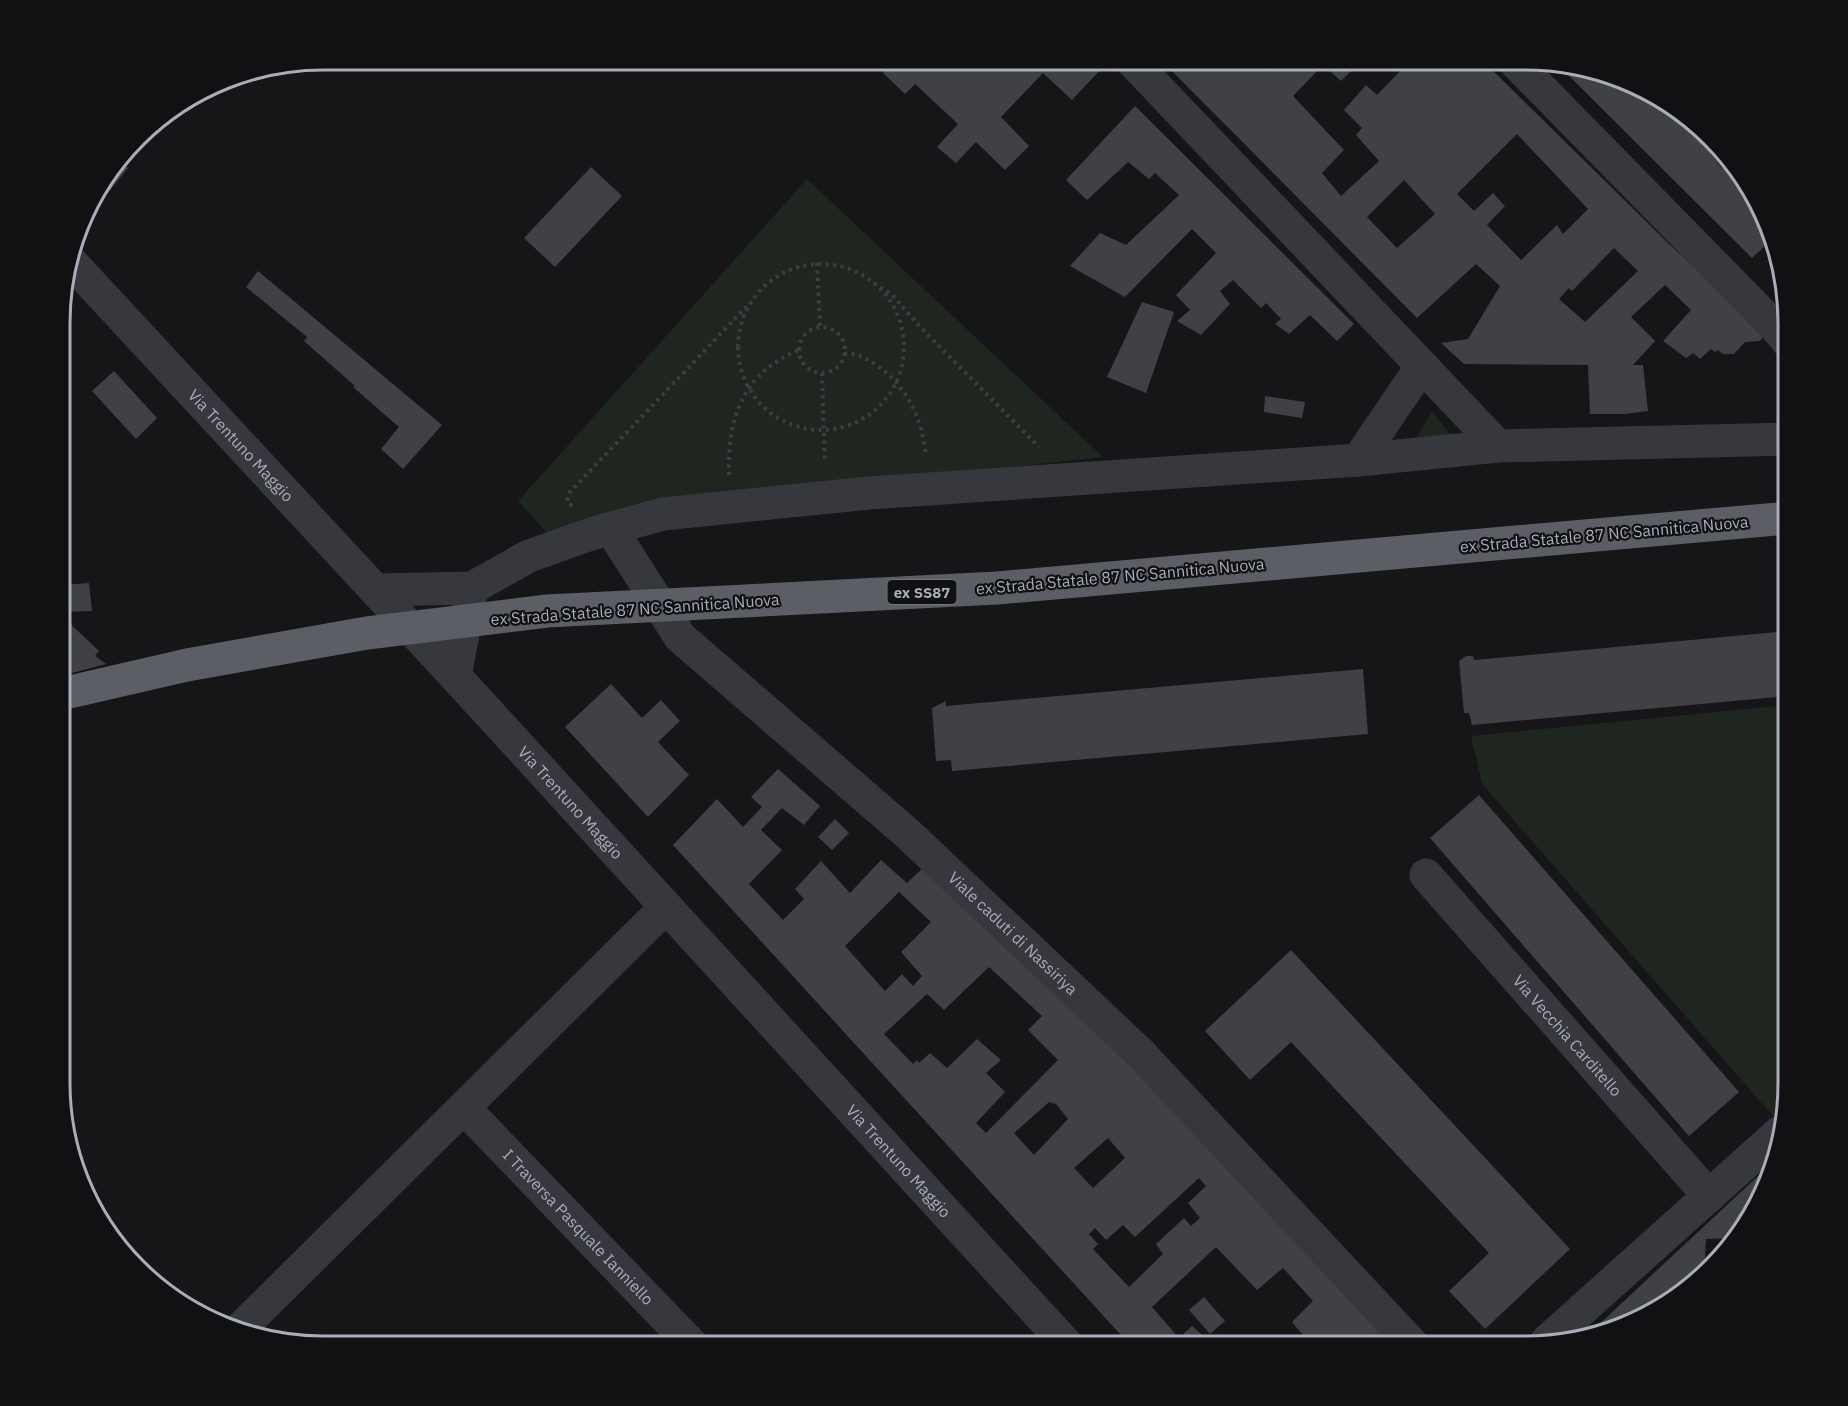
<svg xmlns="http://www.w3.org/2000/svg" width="1848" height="1406" font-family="'IBM Plex Sans',sans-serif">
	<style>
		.green { fill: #1e261f }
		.building { fill: #404145; fill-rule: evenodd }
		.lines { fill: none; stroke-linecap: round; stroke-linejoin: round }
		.path { stroke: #3d3f44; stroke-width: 4; stroke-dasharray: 3 4.5; stroke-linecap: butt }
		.minor { stroke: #37383d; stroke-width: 33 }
		.tertiary { stroke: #37383d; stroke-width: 33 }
		.trunk-bridge { stroke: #5b5e65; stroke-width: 33 }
		.labels { text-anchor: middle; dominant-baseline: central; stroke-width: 4.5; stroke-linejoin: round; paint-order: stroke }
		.shield { fill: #111113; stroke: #7b7e86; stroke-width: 1.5 }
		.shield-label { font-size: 15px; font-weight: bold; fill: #a8adb8 }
		.street-label { font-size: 16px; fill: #a8adb8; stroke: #111113 }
		.rim { fill: none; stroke: #a8adb8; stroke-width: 3 }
	</style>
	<rect width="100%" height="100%" fill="#161618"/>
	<path class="green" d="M807,179L1103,457L651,507L550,536L518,501Z
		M1432,411L1462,449L1407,454Z
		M1788,705L1787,1100V1104L1773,1116L1482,784L1471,736Z"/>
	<path class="building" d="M885,60H919L928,69L936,60H962L968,67L975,60H1097L1103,67L1072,100L1043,73L1001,117L1029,146L1005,170L976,142L956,163L937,147L958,124L915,84L905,94L883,73L886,69L881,64Z
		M1161,60H1257L1268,72L1280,60H1362L1341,81L1323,65L1293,96L1344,150L1322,173L1341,196L1379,161L1356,135L1362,128L1344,110L1366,85L1377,95L1411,60L1483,61L1667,242L1765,334L1760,341L1745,342L1734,354H1723L1718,350L1715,352L1711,349L1700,359L1693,353L1686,358L1663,341L1691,310L1665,285L1631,317L1655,341L1633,365H1643L1648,411L1624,414H1590L1588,365L1464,364L1441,343L1468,339L1500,286L1476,264L1417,318ZM1517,134L1588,209L1563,234L1557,225L1521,260L1487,225L1505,206L1493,193L1474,211L1457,194ZM1404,180L1435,214L1397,248L1367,217ZM1614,248L1638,271L1585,322L1559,299L1569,288L1572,291Z
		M1557,64L1625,80L1698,125L1713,144L1707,149L1722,168L1727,163L1761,207L1769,242L1752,258Z
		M1135,106L1354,324L1337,341L1310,315L1289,334L1275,324L1281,319L1266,303L1261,308L1233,280L1220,291L1230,304L1201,335L1177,321L1190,310L1176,295L1216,253L1192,229L1125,297L1070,266L1100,233L1126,245L1179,195L1155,173L1149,179L1128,162L1087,200L1066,180Z
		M120,162L128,168L107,194L99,187Z
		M591,167L622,196L555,267L524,238Z
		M258,271L442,425L403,469L381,449L399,427L353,387L355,386L304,341L307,337L246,287Z
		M1142,302L1174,312L1146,393L1107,377Z
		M114,371L157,418L136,439L92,391Z
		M1265,396L1305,402L1302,418L1264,412Z
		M89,583L92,611L62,612V585Z
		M62,616L99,651L95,656L106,664L61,676Z
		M1788,631V696L1472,725L1469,713H1464L1459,661L1466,656H1473L1474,660Z
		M1363,669L1368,734L952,771L951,760L936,761L932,708L946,701V706Z
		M611,684L642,718L661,700L680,721L658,742L689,775L648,817L565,727Z
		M778,769L820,806L804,825L782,808L761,830L782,850L749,884L783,920L804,899L795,889L821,861L850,893L881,860L907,883L928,863L1064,992L1399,1346H1312L1292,1322L1313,1301L1283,1268L1257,1290L1216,1247L1152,1307L1179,1338L1192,1326L1206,1338L1197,1346H1131L673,845L717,799L743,827L762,807L751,797ZM899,892L931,922L901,952L922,976L913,986L902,974L885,991L845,946ZM989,967L1042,1016L1028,1030L1058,1060L986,1133L976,1123L1005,1092L986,1073L1001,1060L977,1039L947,1068L930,1053L919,1063L917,1060L913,1064L884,1034L927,994L944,1010ZM1049,1102L1056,1104L1068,1119L1034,1155L1014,1133ZM1108,1138L1125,1158L1093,1188L1074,1168ZM1199,1178L1206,1186L1188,1203L1200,1218L1191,1226L1184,1218L1156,1244L1163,1254L1129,1287L1093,1249L1098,1244L1089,1234L1095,1228L1106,1240L1123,1225L1135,1237Z
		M1479,795L1739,1092L1689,1136L1430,838Z
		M835,819L849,833L832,850L818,837Z
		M1291,950L1570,1249L1485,1329L1449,1291L1489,1253L1291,1042L1250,1080L1205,1031Z
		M1773,1162L1768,1184L1734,1238L1706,1239L1704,1271L1641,1319L1593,1330Z
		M1204,1297L1225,1321L1210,1334L1189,1310Z"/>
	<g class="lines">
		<path class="path" d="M817,263L820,327
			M738 347a83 83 0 1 1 166 0a83 83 0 1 1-166 0Z
			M874,283L891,294L925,332L1039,447
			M799 350a23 23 0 1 1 46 0a23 23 0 1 1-46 0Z
			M844,354C857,353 864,357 875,364C907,386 922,418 926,456
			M822,373L825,463
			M729,475C727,419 743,372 799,350
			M572,506L567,501L570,492L749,304"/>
		<g class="minor">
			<path d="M1131,60L1498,446"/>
			<path d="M1514,61L1781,333L1788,342"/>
			<path d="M1358,460L1422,366"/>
			<path id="s1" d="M611,529L680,637L908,834L1140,1053L1414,1346"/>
			<path d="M376,590L472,588L529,556L594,533L663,514L869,493L1358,460L1498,446L1788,439"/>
			<path d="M455,676L471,593"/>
			<path id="s2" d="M1426,875L1709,1196"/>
			<path id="s3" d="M464,1108L693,1346"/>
			<path d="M239,1330L666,907"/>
			<path d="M1547,1341L1780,1132"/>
		</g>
		<path class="tertiary" id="s4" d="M71,262L455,676L1068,1346"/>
		<path class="trunk-bridge" d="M61,694L187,665L367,633L547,611L997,588L1788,518"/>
	</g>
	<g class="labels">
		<rect class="shield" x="887.5" y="580" width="69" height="24" rx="4.5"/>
		<g class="shield-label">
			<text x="922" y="592">ex SS87</text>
		</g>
		<g class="street-label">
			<text stroke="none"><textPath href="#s4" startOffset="250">Via Trentuno Maggio</textPath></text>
			<text transform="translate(1604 534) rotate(-5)">ex Strada Statale 87 NC Sannitica Nuova</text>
			<text transform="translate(1120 576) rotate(-5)">ex Strada Statale 87 NC Sannitica Nuova</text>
			<text transform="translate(635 609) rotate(-4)">ex Strada Statale 87 NC Sannitica Nuova</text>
			<text stroke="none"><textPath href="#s4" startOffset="736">Via Trentuno Maggio</textPath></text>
			<text stroke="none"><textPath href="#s1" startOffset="574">Viale caduti di Nassiriya</textPath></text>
			<text stroke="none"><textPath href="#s2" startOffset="214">Via Vecchia Carditello</textPath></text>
			<text stroke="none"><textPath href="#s4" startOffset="1222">Via Trentuno Maggio</textPath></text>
			<text stroke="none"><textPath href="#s3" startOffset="165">I Traversa Pasquale Ianniello</textPath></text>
		</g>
	</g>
	<path d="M0 0H1848V1406H0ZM323 70H1525A253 253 0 0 1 1778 323V1083A253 253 0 0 1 1525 1336H323A253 253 0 0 1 70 1083V323A253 253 0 0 1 323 70Z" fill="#111113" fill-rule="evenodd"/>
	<path class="rim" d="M323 70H1525A253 253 0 0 1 1778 323V1083A253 253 0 0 1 1525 1336H323A253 253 0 0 1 70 1083V323A253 253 0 0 1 323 70Z"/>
</svg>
